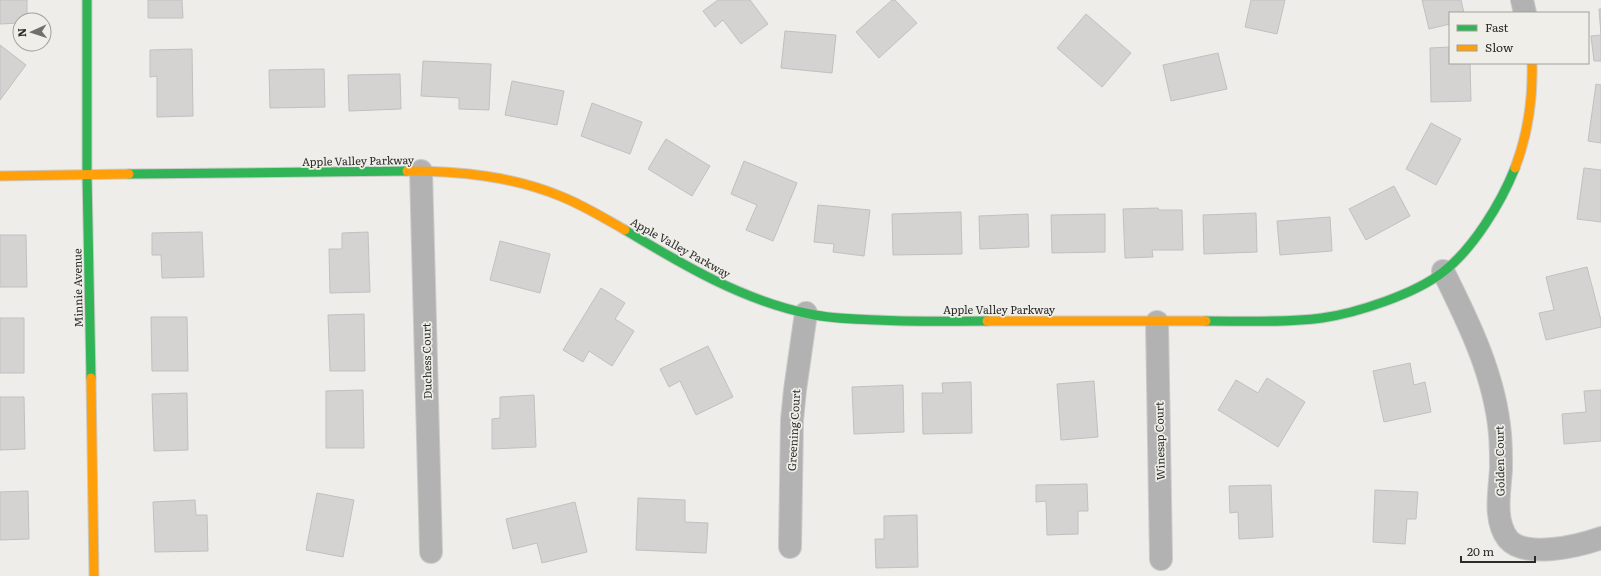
<svg xmlns="http://www.w3.org/2000/svg" width="1601" height="576" font-family="Literata,serif">
	<style>
		.building { fill: #d4d3d2; stroke: #c1c0c0 }
		.lines { fill: none; stroke-linecap: round; stroke-linejoin: round }
		.street-casing { stroke: #cacac8; stroke-width: 24 }
		.fast-casing { stroke: #cacac8; stroke-width: 11 }
		.slow-casing { stroke: #cacac8; stroke-width: 11 }
		.street { stroke: #b2b2b2; stroke-width: 22 }
		.fast { stroke: #30b455; stroke-width: 9 }
		.slow { stroke: #ff9f0a; stroke-width: 9 }
		.labels { text-anchor: middle; dominant-baseline: central; stroke-width: 3.5; stroke-linejoin: round; paint-order: stroke }
		.street-label { font-size: 11px; fill: #2b2b29; stroke: #efeee9 }
	</style>
	<rect width="100%" height="100%" fill="#eeedea"/>
	<path class="building" d="M0,0H27V20H20V23L0,24Z
		M148,0H182L183,18H148Z
		M718,0H750L768,24L741,44L723,20L715,27L703,11Z
		M892,0H895L917,23L879,58L856,32Z
		M1251,0H1285L1277,34L1245,27Z
		M1422,0H1461L1464,13H1450V24L1429,29Z
		M1599,9H1601V61H1594L1591,36L1601,35Z
		M1086,14L1131,53L1102,87L1057,48Z
		M785,31L836,35L832,73L781,68Z
		M0,45L26,65L0,100Z
		M1450,47V63H1470L1471,101L1431,102L1430,48Z
		M192,49L193,116L157,117V76L150,77V50Z
		M1218,53L1227,89L1171,101L1163,65Z
		M423,61L491,64L489,110L459,109V98L421,96Z
		M324,69L325,107L270,108L269,70Z
		M400,74L401,109L349,111L348,75Z
		M512,81L564,91L557,125L505,115Z
		M1596,84L1601,85V143L1588,141Z
		M592,103L642,122L630,154L581,136Z
		M1431,123L1461,139L1436,185L1406,169Z
		M666,139L710,166L692,196L648,169Z
		M744,161L797,183L773,241L746,230L757,205L731,194Z
		M1584,168L1601,170V222L1577,219Z
		M1394,186L1410,216L1366,240L1349,209Z
		M818,205L870,210L864,256L833,252L834,244L814,242Z
		M1158,208L1159,210H1182L1183,250H1152L1153,257L1125,258L1123,209Z
		M961,212L962,254L893,255L892,214Z
		M1256,213L1257,252L1204,254L1203,215Z
		M1028,214L1029,247L980,249L979,216Z
		M1105,214V252L1052,253L1051,215Z
		M1330,217L1332,251L1280,255L1277,221Z
		M202,232L204,277L162,278L161,255H152V233Z
		M368,232L370,292L330,293L329,249H342V233Z
		M0,235H26L27,287H0Z
		M500,241L550,254L540,293L490,280Z
		M1587,267L1601,320V327L1546,340L1539,313L1554,310L1546,277Z
		M601,288L625,303L615,319L634,331L612,366L589,351L583,362L563,350Z
		M364,314L365,371H330L328,315Z
		M151,317H187L188,371H152Z
		M0,318H24V373H0Z
		M708,346L733,397L696,415L680,381L669,387L660,369Z
		M1410,363L1414,385L1425,382L1431,412L1384,422L1373,371Z
		M1267,378L1305,402L1278,447L1218,410L1236,380L1258,393Z
		M1094,381L1098,437L1061,440L1057,384Z
		M971,382L972,433L923,434L922,393H943L942,383Z
		M903,385L904,432L854,434L852,387Z
		M363,390L364,448H326V391Z
		M1601,390V441L1564,444L1562,414L1586,412L1584,391Z
		M187,393L188,450L154,451L152,394Z
		M534,395L536,447L492,449V419L500,418V397Z
		M0,397H24L25,449L0,450Z
		M1087,484L1088,511H1078V534L1047,535L1046,501L1036,502V485Z
		M1271,485L1273,537L1239,539L1238,512L1230,513L1229,486Z
		M1375,490L1418,492L1416,519H1407L1405,544L1373,542Z
		M28,491L29,539L0,540V492Z
		M317,493L354,500L343,557L306,550Z
		M638,498L685,500V522L708,523L706,553L636,550Z
		M195,500L196,515H207L208,551L155,552L153,502Z
		M575,502L587,552L542,563L537,543L513,549L506,519Z
		M917,515L918,567L876,568L875,539H884V516Z"/>
	<g class="lines">
		<defs>
			<path id="street" d="M1522,0L1525,13
				M421,171L431,552
				M1443,271C1469,323 1495,376 1500,434C1501,445 1501,457 1501,468C1500,490 1493,520 1508,539C1525,559 1579,546 1601,538
				M1157,322L1161,559
				M790,547L792,420L795,390L806,313"/>
			<path id="fast" d="M87,0V175L91,378
				M129,174L407,171
				M625,230C683,265 744,301 810,314C832,319 855,319 877,320C914,322 950,321 987,321
				M1206,321C1244,321 1283,323 1322,318C1357,313 1415,294 1443,272C1473,249 1501,203 1515,168"/>
			<path id="slow" d="M1515,168C1528,134 1533,99 1532,63
				M407,171C459,171 511,176 560,196C583,205 604,218 625,230
				M0,176L129,174
				M987,321H1206
				M91,378L94,576"/>
		</defs>
		<use href="#street" class="street-casing"/>
		<use href="#fast" class="fast-casing"/>
		<use href="#slow" class="slow-casing"/>
		<use href="#street" class="street"/>
		<use href="#fast" class="fast"/>
		<use href="#slow" class="slow"/>
	</g>
	<g class="labels">
		<g class="street-label">
			<text transform="translate(358 160) rotate(-1)">Apple Valley Parkway</text>
			<text transform="translate(681 247) rotate(29)">Apple Valley Parkway</text>
			<text transform="translate(77 288) rotate(-91)">Minnie Avenue</text>
			<text x="999" y="309">Apple Valley Parkway</text>
			<text transform="translate(426 361) rotate(-91)">Duchess Court</text>
			<text transform="translate(793 430) rotate(-87)">Greening Court</text>
			<text transform="translate(1159 441) rotate(-91)">Winesap Court</text>
			<text transform="translate(1499 461) rotate(-91)">Golden Court</text>
		</g>
	</g>
	<rect x="1449" y="12" width="140" height="52" fill="#efeee9" stroke="#a1a09c"/>
	<rect x="1457" y="25" width="20" height="6" fill="#30b455" stroke="#a1a09c"/>
	<text x="1485" y="32" font-size="12" fill="#2b2b29">Fast</text>
	<rect x="1457" y="45" width="20" height="6" fill="#ff9f0a" stroke="#a1a09c"/>
	<text x="1485" y="52" font-size="12" fill="#2b2b29">Slow</text>
	<g transform="translate(32 32) rotate(267)"><circle r="19" fill="#efeee9" stroke="#a1a09c"/>
	<path d="M0-3L7 15L0 10L-7 15Z" fill="#6f6f6d"/>
	<text y="-6" font-size="11" font-weight="bold" text-anchor="middle" fill="#2b2b29">N</text>
	</g>
	<path d="M1461 556v6h74v-6" fill="none" stroke="#2b2b29" stroke-width="2"/>
	<text x="1467" y="556" font-size="12" fill="#2b2b29" stroke="#efeee9" stroke-width="3" paint-order="stroke">20 m</text>
</svg>
